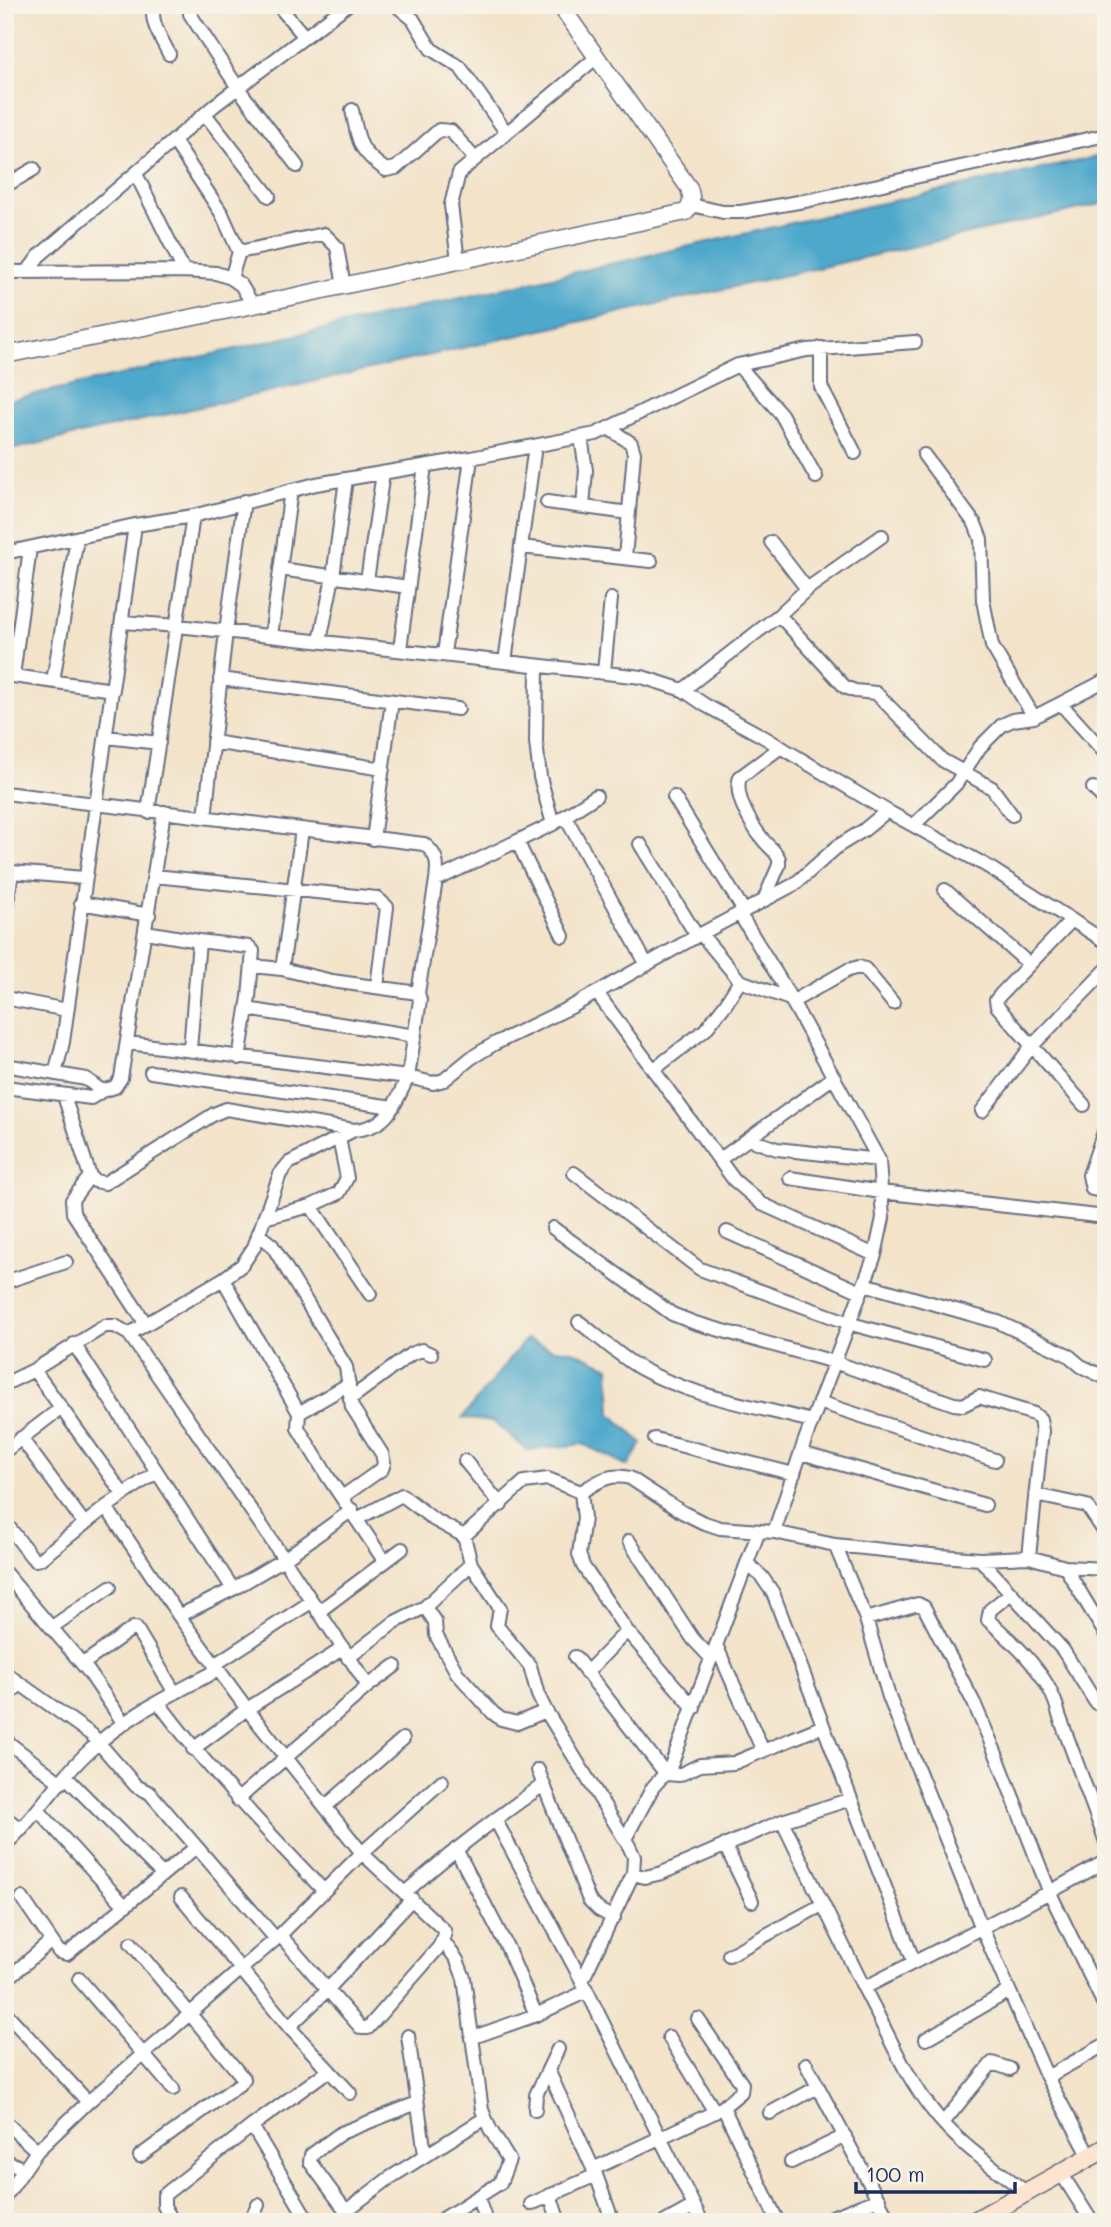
<svg xmlns="http://www.w3.org/2000/svg" width="1111" height="2227" font-family="Mali,sans-serif">
	<style>
		.water { fill: #4da8cb; stroke: #346c94; stroke-width: 2 }
		.lines { fill: none; stroke-linecap: round; stroke-linejoin: round }
		.minor-casing { stroke: #676e83; stroke-width: 16 }
		.tertiary-casing { stroke: #676e83; stroke-width: 19 }
		.secondary-casing { stroke: #676e83; stroke-width: 21 }
		.minor { stroke: #fff; stroke-width: 12 }
		.tertiary { stroke: #fff; stroke-width: 16 }
		.secondary { stroke: #fde4d1; stroke-width: 18 }
	</style>
	<rect width="100%" height="100%" fill="#f7f3e8"/>
	<filter id="ink" filterUnits="userSpaceOnUse"><feTurbulence type="fractalNoise" baseFrequency=".0143" numOctaves="2"/><feDisplacementMap in="SourceGraphic" scale="14" xChannelSelector="R" yChannelSelector="G"/><feConvolveMatrix kernelMatrix="1 2 1 2 8 2 1 2 1" color-interpolation-filters="sRGB"/></filter>
	<filter id="wash" filterUnits="userSpaceOnUse"><feTurbulence type="fractalNoise" baseFrequency=".00686" numOctaves="4" result="noise"/><feDisplacementMap in="SourceGraphic" scale="28" xChannelSelector="R" yChannelSelector="G"/><feGaussianBlur stdDeviation="1.57" result="paint"/><feColorMatrix in="noise" values="0 0 0 0 0 0 0 0 0 0 0 0 0 0 0 0 0 1.4 0 .05"/><feComposite in="paint" operator="in"/></filter>
	<g filter="url(#wash)">
		<rect width="100%" height="100%" fill="#f3e3c9"/>
		<path class="water" d="M1106,155V203L5,451V401L827,215Z
			M526,1339L553,1349L573,1351L609,1367L611,1414L642,1443L628,1466L583,1444L527,1450L494,1422L462,1418Z"/>
	</g>
	<g filter="url(#ink)">
		<g class="lines">
			<defs>
				<path id="minor" d="M154,5C149,22 162,39 169,54
					M278,5L305,37
					M396,5L413,19L431,49L460,67L506,132
					M190,14L238,88L297,166
					M352,110C359,143 358,150 386,170L396,168L439,130L451,131L475,159
					M205,114L269,196
					M174,141L222,214L239,252L231,278
					M136,174L184,271
					M5,186L34,169
					M691,205L723,212H741L810,200L1106,135
					M239,252L324,234L337,247L344,286
					M458,261L451,205L459,173L597,57
					M28,271L39,256L215,105L347,5
					M5,272L184,271L216,273L231,278L241,285L253,305
					M821,348V387L855,453
					M738,365L781,414L816,477
					M608,428L631,443L634,453L625,558
					M581,437L586,470L583,507
					M924,455L975,524L981,539L983,600L992,646L1034,717
					M547,502L629,513
					M771,542L807,589
					M521,547L651,561
					M5,553L135,525L193,516L316,484L471,458L596,434L738,365L807,350L915,342
					M280,569L408,587
					M367,581L383,473
					M779,615L845,687L855,691L876,693L942,760L992,788L1012,815
					M123,622L178,626L642,677L683,690L705,705L762,736L887,811L987,866L1106,942
					M271,636L291,490
					M320,641L333,577L346,479
					M400,649L425,466
					M444,654L471,458
					M505,662L535,446
					M537,666L536,742L540,777L553,824
					M604,672L611,599
					M6,675L113,690
					M13,676L30,548
					M220,679L458,709
					M53,681L77,538
					M683,690L779,615L807,589L882,536
					M1061,704L1106,754
					M106,737L159,743
					M213,742L383,769
					M1093,788L1106,801
					M5,793L424,844C438,855 438,863 436,880L553,824L596,796
					M674,797L744,911
					M148,812L193,516
					M205,817L226,631L244,501
					M566,818L647,965
					M914,825L956,784L980,747L1002,725L1013,720L1034,717L1106,680
					M373,839L392,701
					M518,843L563,936
					M640,844L697,936
					M12,872L84,878
					M154,876L377,898L387,907L377,987
					M945,890L1029,964
					M764,900L779,865V859C776,851 769,847 764,841C752,826 733,796 740,777L781,747
					M81,903L149,915
					M739,913L782,983L879,1160L883,1218L875,1255L805,1440L774,1532
					M5,918L12,872L6,871
					M1072,920L1001,994L996,1000L997,1006L1084,1105
					M146,932L199,941L249,947L253,951L249,997L239,1058
					M701,934L740,981L790,999
					M252,966L282,969
					M418,993L436,880
					M597,993L734,1180L762,1204L875,1255
					M5,998L67,1010
					M792,1002L848,970L859,967L865,969L893,1003
					M247,1009L415,1036
					M128,1043L408,1077L420,1000L418,993L332,981L282,969L302,830
					M190,1049L199,941
					M5,1065L86,1079L102,1091
					M653,1070L705,1030L725,1005L740,981
					M151,1072L393,1107
					M55,1074L63,1042L135,525
					M5,1087L91,1098L102,1091L115,1087L121,1078L164,812
					M64,1096L90,1176L95,1181L105,1183L214,1114L226,1109L354,1130C389,1127 394,1105 408,1077L433,1083L444,1080L471,1058L494,1044L573,1006L697,936L795,884L838,846L864,830L887,811
					M982,1111L1031,1047L1106,970
					M1106,1126L1089,1175L1092,1189L1106,1192
					M354,1130L289,1163L280,1174L254,1247L242,1265L223,1279L129,1334L268,1535L368,1686
					M748,1139L777,1149L879,1160
					M719,1160L834,1077
					M574,1173L700,1269L855,1325L985,1360
					M90,1176L72,1200L73,1213L146,1324
					M790,1178L881,1192L1106,1217
					M311,1206L370,1294
					M264,1218L311,1206L339,1193L347,1178L339,1138
					M553,1228L672,1314L695,1323L834,1362L954,1404L963,1405L979,1397L1034,1414L1040,1419L1042,1431L1029,1557
					M727,1232L861,1292
					M258,1234L272,1245L346,1367L352,1407L382,1454L384,1463L382,1469L342,1497
					M223,1279L299,1413L298,1428L328,1477L385,1562
					M5,1282L66,1262
					M864,1284L998,1322L1068,1355L1081,1366L1106,1378
					M579,1322C599,1337 619,1356 640,1368C692,1397 755,1406 812,1421
					M74,1344L233,1589
					M34,1370L123,1494
					M5,1384L34,1370L105,1326H115L129,1334
					M350,1399L411,1354L422,1350L431,1354
					M819,1402L995,1460
					M299,1413L349,1384
					M21,1438L84,1523
					M655,1439L794,1474
					M5,1451L61,1408
					M801,1453L985,1505
					M465,1461L501,1505
					M581,1492L584,1518L579,1554L583,1566L627,1631L694,1708
					M1036,1495L1087,1506L1106,1534
					M357,1519L402,1495L433,1519L464,1536L471,1564L500,1608L497,1626L530,1666L538,1695L546,1711L629,1846L634,1857L633,1874L582,1981
					M5,1522L31,1556L35,1560L40,1559L106,1507L156,1472
					M464,1536L524,1482L548,1479L581,1492C599,1481 609,1473 630,1478L682,1512L702,1522L720,1528L774,1532L835,1545L941,1556L980,1559L1029,1557L1065,1567L1106,1569
					M629,1541L693,1639L711,1658
					M835,1545L866,1619L889,1697L981,1926L1047,2077L1090,2157
					M980,1559L1063,1650L1096,1703
					M747,1563L762,1577L773,1593L851,1799
					M1065,1567L1106,1635
					M5,1573L89,1672L124,1724
					M1011,1593L990,1610L988,1620C1017,1645 1051,1677 1059,1715L1106,1842
					M425,1607L435,1622L436,1635L457,1673L493,1713L501,1719L517,1723L546,1711
					M318,1612L402,1549
					M179,1616L233,1589L284,1559L352,1510
					M866,1619L918,1604L924,1607L974,1703L996,1754L1050,1893L1106,2009
					M52,1627L110,1587
					M716,1645L763,1751
					M575,1657L666,1774L679,1775L700,1765L734,1763L823,1726
					M348,1658L395,1622L425,1607L471,1564
					M83,1664L133,1628H136L175,1693
					M214,1665L311,1602
					M5,1673L92,1735L136,1786L150,1793L276,1939
					M586,1673L627,1631
					M5,1698L20,1684
					M158,1702C209,1770 266,1830 324,1891
					M5,1740L61,1783
					M193,1749L247,1709L342,1649
					M538,1770L589,1900L599,1910L614,1918
					M66,1777L162,1874
					M237,1800L368,1686L395,1666
					M325,1807L403,1739
					M39,1811L124,1905
					M5,1817L21,1830
					M495,1819L582,1981L702,2222
					M625,1839L653,1787L670,1768L759,1531
					M5,1845C36,1817 57,1781 87,1753C124,1717 173,1694 218,1670
					M725,1845L752,1901
					M456,1849L507,1947L536,2015
					M633,1874L645,1877L662,1873L782,1821
					M406,1892C449,1853 496,1818 543,1785
					M181,1897L289,2027L350,2093
					M22,1898L59,1952L67,1954L196,1847
					M280,1935L361,2028H368L439,1947L445,1935L444,1930L362,1853L442,1781
					M131,1943L244,2079L241,2083L140,2156
					M729,1955L822,1905
					M914,1962L851,1799L782,1821L864,1988C945,1946 1027,1906 1106,1861
					M79,1979L173,2089
					M5,1981L51,1941
					M864,1988C886,2029 904,2075 933,2111C958,2144 995,2168 1027,2193
					M5,2012L88,2102
					M698,2019L742,2084L741,2092L723,2107L778,2222
					M289,2027L328,1989L412,1899
					M408,2036L425,2154
					M669,2037L715,2112L719,2109
					M471,2038L536,2015L587,1991
					M926,2039L1009,1991
					M806,2064L890,2222
					M549,2072L596,2175L613,2222
					M1047,2077L1106,2044
					M535,2110L536,2095L558,2049
					M770,2113L818,2087
					M5,2122L37,2151
					M943,2123L992,2063L1010,2069
					M252,2126L329,2070
					M5,2160L23,2169
					M791,2162L845,2136
					M593,2169L715,2112
					M1061,2173L1092,2222
					M550,2195L559,2222
					M5,2197L37,2151L88,2102L276,1939L362,1853L247,1709L179,1616L106,1507
					M478,2198L486,2222
					M531,2204L596,2175
					M346,2211L388,2179L485,2118
					M829,2218L879,2199
					M173,2222L164,2206V2195L252,2126L309,2222
					M250,2222L258,2205
					M354,2222L310,2162L311,2155L341,2133L417,2103
					M438,2222L500,2183L509,2160L490,2129L482,2110L464,1978L457,1960L443,1941
					M665,2222L694,2206"/>
				<path id="tertiary" d="M5,355L249,306L686,212C693,203 692,198 689,188L560,5"/>
				<path id="secondary" d="M973,2222L1106,2148"/>
			</defs>
			<use href="#minor" class="minor-casing"/>
			<use href="#tertiary" class="tertiary-casing"/>
			<use href="#secondary" class="secondary-casing"/>
			<use href="#minor" class="minor"/>
			<use href="#tertiary" class="tertiary"/>
			<use href="#secondary" class="secondary"/>
		</g>
	</g>
	<rect width="1111" height="2227" fill="none" stroke="#f7f3e8" stroke-width="28"/>
	<path d="M856 2182v10h159v-10" fill="none" stroke="#1b2f5e" stroke-width="3.5"/>
	<text x="866" y="2182" font-size="21" fill="#1b2f5e" stroke="#f7f3e8" stroke-width="5" paint-order="stroke">100 m</text>
</svg>
